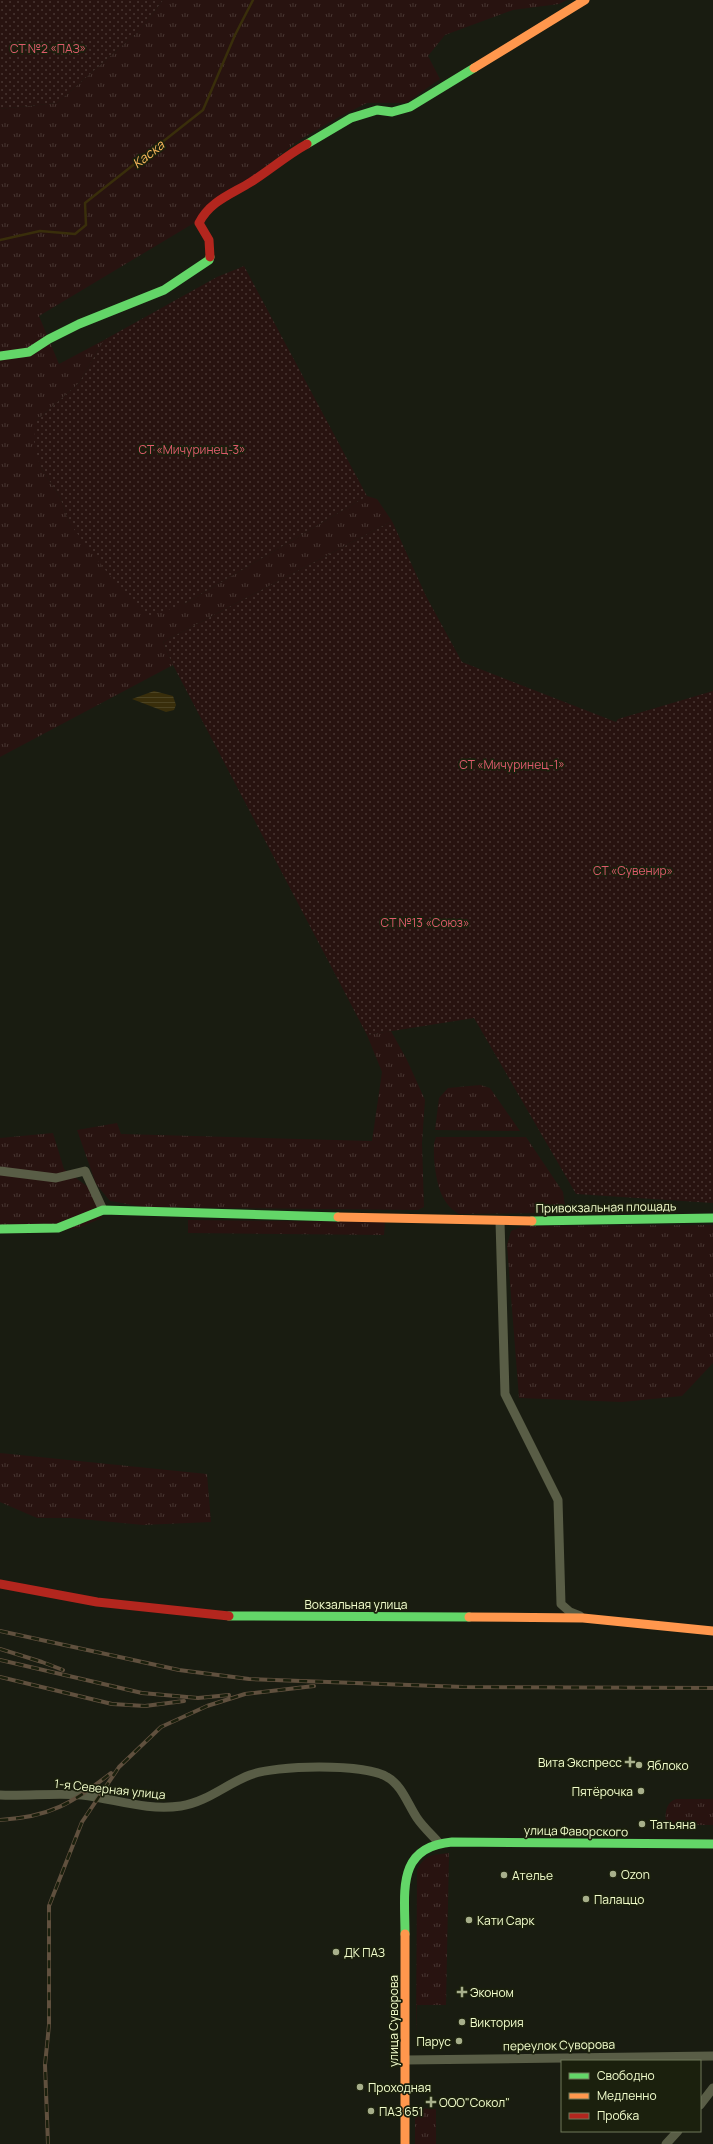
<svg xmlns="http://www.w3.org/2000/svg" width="713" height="2144" font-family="Manrope,sans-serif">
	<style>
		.grass { fill: url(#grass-tufts) }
		.garden { fill: url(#garden-dots) }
		.water { fill: url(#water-rules) }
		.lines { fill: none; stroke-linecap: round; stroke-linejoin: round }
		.stream { stroke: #392e0b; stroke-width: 2.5 }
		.street { stroke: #595d46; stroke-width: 9 }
		.fast { stroke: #63d668; stroke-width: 9 }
		.slow { stroke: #ff974d; stroke-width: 9 }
		.jam { stroke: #b3261e; stroke-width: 9 }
		.rail-casing { stroke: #60503e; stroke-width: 4 }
		.rail { stroke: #1b200d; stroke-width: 2.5; stroke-dasharray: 8; stroke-linecap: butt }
		.poi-dot { fill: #a7af8b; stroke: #1b200d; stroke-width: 1.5 }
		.labels { text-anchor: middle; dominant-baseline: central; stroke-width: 3.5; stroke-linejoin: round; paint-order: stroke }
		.park-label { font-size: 12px; fill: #dd5b6c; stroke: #1b200d }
		.street-label { font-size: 12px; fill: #f3fecd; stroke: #1b200d }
		.poi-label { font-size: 12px; fill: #f3fecd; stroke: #1b200d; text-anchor: start }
		.water-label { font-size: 13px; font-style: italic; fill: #fcb95d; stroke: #1b200d }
	</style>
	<defs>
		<pattern id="grass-tufts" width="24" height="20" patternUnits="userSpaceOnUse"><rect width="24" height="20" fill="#281310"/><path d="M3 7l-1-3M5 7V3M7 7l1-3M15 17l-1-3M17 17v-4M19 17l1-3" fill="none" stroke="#483632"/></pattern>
		<pattern id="garden-dots" width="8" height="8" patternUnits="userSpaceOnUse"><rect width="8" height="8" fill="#281310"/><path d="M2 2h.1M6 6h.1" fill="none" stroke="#483632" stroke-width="1.8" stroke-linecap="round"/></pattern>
		<pattern id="water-rules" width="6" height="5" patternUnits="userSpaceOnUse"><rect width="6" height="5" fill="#392e0b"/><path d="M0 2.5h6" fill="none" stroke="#4c4322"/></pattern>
	</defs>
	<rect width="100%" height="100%" fill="#191c11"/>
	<path class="grass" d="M163,0H567L559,4L513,10L445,35L428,56L440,79L406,103H367L339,117L298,141L194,223L39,316L59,364L104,340L79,383L36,421L40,466L60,497L70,524L184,604L367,496L377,499L392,521L163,642L173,665L0,757V109L57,103L141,29Z
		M391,1031L407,1060L425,1100L422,1143L424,1207L418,1210L144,1207L110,1201L96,1184L77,1130L117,1123L121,1134L372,1141L382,1072L367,1035Z
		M480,1085L490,1088L520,1131L435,1130L439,1098L448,1088Z
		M53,1133L64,1169L88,1187L102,1218L78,1228L55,1231L0,1232V1138Z
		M436,1137H526L563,1192L565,1206L560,1213L459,1214C439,1203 436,1179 434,1158C434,1150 433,1144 436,1137Z
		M188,1220L385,1222L384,1235L188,1233Z
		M713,1225V1363L682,1396L622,1402L519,1398L507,1245L511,1231L523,1226Z
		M0,1453L207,1474L211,1522L143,1525L71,1518H37L0,1502Z
		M676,1799H713V1825H666C665,1814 665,1803 676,1799Z
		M449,1853L446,2005H417L416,2036L417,1870C425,1854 432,1855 449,1853Z
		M415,2108L436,2109V2144H415Z"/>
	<path class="garden" d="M0,0H163L141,29L57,103L0,109Z
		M244,266L367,496L184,604L149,617L110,576L70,524L60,497L40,466L34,441L36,421L79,383L104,340L217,277Z
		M392,521L426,596L462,662L616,722L618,719L713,691V1203L576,1194L474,1018L367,1035L173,665L163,642Z"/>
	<path class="water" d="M154,691L173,696L176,705L174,710L166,712L132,699Z"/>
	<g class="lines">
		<path class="stream" d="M0,240L40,231L75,234L86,225L85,203L203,110L235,35L253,0"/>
		<path class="street" d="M0,1171L56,1178L85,1171L103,1210
			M500,1221L505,1394L558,1500L561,1604L570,1612L580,1616
			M0,1795C27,1796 55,1793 82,1795C116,1799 146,1811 181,1806C207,1802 226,1784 250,1775C275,1765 364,1763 387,1777C402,1785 408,1805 417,1818C423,1827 432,1835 439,1843
			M406,2060L713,2056
			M700,2105L713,2088
			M666,2144L678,2131"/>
		<path class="fast" d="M307,144L351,118L377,110L392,112L410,107L474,68
			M0,356L29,352L49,339L79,324L164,290L209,260L210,257
			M532,1221L713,1218
			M0,1229L58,1228L103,1210L338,1217
			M229,1616L469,1617
			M405,1934C405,1891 396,1847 452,1842L713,1844"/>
		<path class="slow" d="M474,68L585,0
			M338,1217L532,1221
			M469,1617L583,1618L713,1631
			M405,1934V2144"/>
		<path class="jam" d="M210,257L209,240L199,223C210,201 232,194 251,182C270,170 287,155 307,144
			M0,1584L97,1602L229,1616"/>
		<defs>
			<path id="rail" d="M0,1631L179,1670L249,1679L463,1687L713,1688
				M0,1649L42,1662L63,1670
				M0,1660L142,1693L198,1698L229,1695
				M0,1677L112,1704L145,1706L184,1701
				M0,1820C50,1817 73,1803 111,1773
				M48,2144L45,2065L49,2025V1906L82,1822L119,1767L161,1727L207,1706L245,1694L314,1686"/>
		</defs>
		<use href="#rail" class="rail-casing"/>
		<use href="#rail" class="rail"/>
	</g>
	<g class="poi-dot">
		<path d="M628 1756h4v4h4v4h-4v4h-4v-4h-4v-4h4z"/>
		<circle cx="639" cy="1765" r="4"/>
		<circle cx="641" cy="1791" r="4"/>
		<circle cx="642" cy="1824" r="4"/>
		<circle cx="613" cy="1874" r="4"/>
		<circle cx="504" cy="1875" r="4"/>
		<circle cx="586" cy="1899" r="4"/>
		<circle cx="469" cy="1920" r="4"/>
		<circle cx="336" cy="1952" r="4"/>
		<path d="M460 1986h4v4h4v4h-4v4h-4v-4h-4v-4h4z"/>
		<circle cx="462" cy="2022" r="4"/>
		<circle cx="459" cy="2041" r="4"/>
		<circle cx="360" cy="2087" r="4"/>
		<path d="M429 2096h4v4h4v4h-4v4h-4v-4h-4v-4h4z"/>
		<circle cx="371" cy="2111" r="4"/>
	</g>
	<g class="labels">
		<g class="park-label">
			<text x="48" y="48">СТ №2 «ПАЗ»</text>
			<text x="192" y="449">СТ «Мичуринец-3»</text>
			<text x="512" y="764">СТ «Мичуринец-1»</text>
			<text x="633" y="870">СТ «Сувенир»</text>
			<text x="425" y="922">СТ №13 «Союз»</text>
		</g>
		<g class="street-label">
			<text transform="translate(606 1207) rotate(-1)">Привокзальная площадь</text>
			<text x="356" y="1604">Вокзальная улица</text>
			<text transform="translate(110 1789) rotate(6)">1-я Северная улица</text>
			<text transform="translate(576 1831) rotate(1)">улица Фаворского</text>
			<text transform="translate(393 2021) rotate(-90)">улица Суворова</text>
			<text transform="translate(559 2045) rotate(-1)">переулок Суворова</text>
		</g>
		<g class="poi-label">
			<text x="622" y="1762" text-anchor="end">Вита Экспресс</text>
			<text x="647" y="1765">Яблоко</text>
			<text x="633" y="1791" text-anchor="end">Пятёрочка</text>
			<text x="650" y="1824">Татьяна</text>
			<text x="621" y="1874">Ozon</text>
			<text x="512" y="1875">Ателье</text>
			<text x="594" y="1899">Палаццо</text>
			<text x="477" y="1920">Кати Сарк</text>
			<text x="344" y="1952">ДК ПАЗ</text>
			<text x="470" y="1992">Эконом</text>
			<text x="470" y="2022">Виктория</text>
			<text x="451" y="2041" text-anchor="end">Парус</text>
			<text x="368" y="2087">Проходная</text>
			<text x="439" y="2102">ООО"Сокол"</text>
			<text x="379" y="2111">ПАЗ 651</text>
		</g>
		<g class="water-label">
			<text transform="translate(148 154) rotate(-38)">Каска</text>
		</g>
	</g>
	<rect x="561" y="2060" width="140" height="72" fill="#1b200d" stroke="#71795a"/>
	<rect x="569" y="2073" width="20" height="6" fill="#63d668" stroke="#71795a"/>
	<text x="597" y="2080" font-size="12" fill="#f3fecd">Свободно</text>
	<rect x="569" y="2093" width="20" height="6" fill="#ff974d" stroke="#71795a"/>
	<text x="597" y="2100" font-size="12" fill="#f3fecd">Медленно</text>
	<rect x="569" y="2113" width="20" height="6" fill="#b3261e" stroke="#71795a"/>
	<text x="597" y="2120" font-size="12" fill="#f3fecd">Пробка</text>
</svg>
